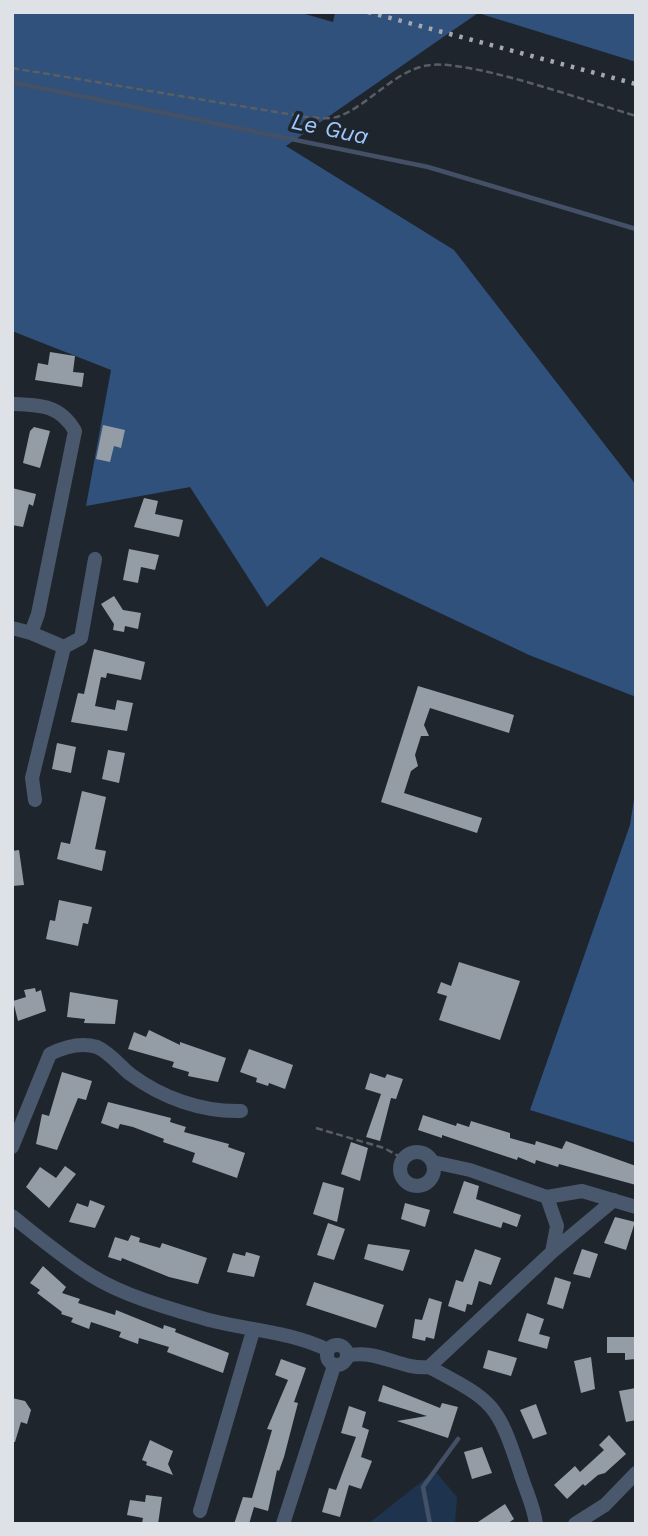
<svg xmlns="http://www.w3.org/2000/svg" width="648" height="1536" font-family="'Work Sans',sans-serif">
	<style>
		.green { fill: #1e334e }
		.forest { fill: #2f517b }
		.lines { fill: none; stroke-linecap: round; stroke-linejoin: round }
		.stream { stroke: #435066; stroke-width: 4.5 }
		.building { fill: #949ca5 }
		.path { stroke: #595e65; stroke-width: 2.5; stroke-dasharray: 7 3.5; stroke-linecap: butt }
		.street { stroke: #49586c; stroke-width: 14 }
		.rail { stroke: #a4a9af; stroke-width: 4.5; stroke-dasharray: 3.5 7; stroke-linecap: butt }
		.labels { text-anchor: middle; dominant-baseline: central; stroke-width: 7; stroke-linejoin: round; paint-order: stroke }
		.water-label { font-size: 23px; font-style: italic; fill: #9ec8fe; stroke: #1f252d }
	</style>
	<rect width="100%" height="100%" fill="#1f252d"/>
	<path class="green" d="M435,1471L457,1497L455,1524H368Z"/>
	<path class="forest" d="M12,12H298L333,22L335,12H636V62L478,13L286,146L454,250L636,485V697L529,655L321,557L267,607L190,487L86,506L111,370L12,331Z
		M636,786V1143L530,1110L630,825Z"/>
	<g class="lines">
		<path class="stream" d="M12,82L428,167L636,229
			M430,1524L423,1487L458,1439"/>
	</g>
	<path class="building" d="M50,352L75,356L73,372L84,373L82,387L35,380L38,363L48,365Z
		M103,425L125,430L121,448L114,446L110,462L96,459Z
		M34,427L50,431L40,468L23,463L30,431Z
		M12,488L36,494L33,506L29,504L23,527L12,525Z
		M144,498L158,501L155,514L183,520L179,537L134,527Z
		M129,549L159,555L155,570L141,567L138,583L123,580Z
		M114,596L123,610L141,613L138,629L125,626L124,632L113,630L114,624L101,604Z
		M94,649L145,662L141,680L107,673L106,678L101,677L95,706L115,710L117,700L133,703L127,731L71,722L78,693L84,694Z
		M418,686L514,715L509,733L430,708L424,725L429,736H421L415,755L418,766L411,771L404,793L482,818L477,833L381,802Z
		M57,743L76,747L71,773L52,769Z
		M108,750L125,753L119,783L102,779Z
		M82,791L106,797L95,849L106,851L102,871L57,859L61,842L70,844Z
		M19,850L24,885L12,886V851Z
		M59,900L92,907L88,924L83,923L78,946L46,939L50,920L55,921Z
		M459,962L520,981L500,1040L439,1020L447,996L437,993L441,982L451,986Z
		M35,988L36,992L41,990L46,1011L18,1021L13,1001L26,997L24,990Z
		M70,992L118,1000L115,1024L84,1023L85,1019L67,1017Z
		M149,1030L180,1045V1042L226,1058L218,1082L188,1076L189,1072L172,1067L174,1062L128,1049L134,1032L146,1037Z
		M249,1049L293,1065L285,1089L269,1083L268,1086L256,1082L257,1078L240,1072Z
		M62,1072L92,1081L86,1100L78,1098L57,1150L36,1144L42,1114L49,1116Z
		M370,1073L385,1078L387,1074L403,1079L396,1099L391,1098L380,1141L366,1137L381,1094L365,1089Z
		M108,1102L171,1118L170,1122L186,1127L184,1132L229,1144L228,1147L245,1153L237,1178L192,1162L195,1153L163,1142L164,1139L133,1127L120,1124L118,1129L101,1123Z
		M423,1115L456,1126L457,1123L469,1127L471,1121L510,1133V1138L535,1145L536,1141L562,1149L566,1141L636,1166V1185L559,1164L558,1167L536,1160L535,1164L518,1157L517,1160L442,1135V1138L418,1130Z
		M351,1142L368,1148L360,1181L341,1174Z
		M65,1166L76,1174L49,1208L26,1187L40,1167L56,1178Z
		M464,1181L479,1186L476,1199L521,1215L517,1227L503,1222L501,1228L453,1213Z
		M323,1182L344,1188L337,1222L313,1214Z
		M90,1200L105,1206L95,1228L69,1222L77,1203L88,1207Z
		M405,1203L430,1210L425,1227L401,1219Z
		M615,1217L635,1222L626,1250L604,1243Z
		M328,1223L345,1229L334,1260L317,1255Z
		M131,1235L140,1238L139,1242L160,1248L162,1243L207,1258L198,1284L169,1277L122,1258L121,1261L108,1257L115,1237L128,1241Z
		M368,1244L410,1250L403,1271L364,1259Z
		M475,1249L501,1258L491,1285L479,1281L472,1305L467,1304L465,1312L448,1306L456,1280L463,1282Z
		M582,1249L598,1254L590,1278L573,1274Z
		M246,1252L260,1256L254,1277L227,1272L233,1253L245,1256Z
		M43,1266L66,1287L62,1293L80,1299L78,1303L115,1315L116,1310L163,1329L164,1325L176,1329L175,1332L229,1353L223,1373L167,1352L169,1347L139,1338L138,1344L119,1337L121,1332L91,1322L89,1329L71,1322L73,1318L61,1314L62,1312L37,1293L40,1290L30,1283Z
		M555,1277L571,1282L563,1309L547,1304Z
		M314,1282L384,1305L376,1328L306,1305Z
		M429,1298L442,1302L434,1339L426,1337L425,1341L412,1338L415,1319L422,1320Z
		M527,1313L544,1319L539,1334L550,1337L547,1349L518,1341Z
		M607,1337H636V1359L625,1360V1353H607Z
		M488,1350L517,1358L511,1376L483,1368Z
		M591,1357L595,1389L581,1393L574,1361Z
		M281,1359L306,1368L294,1402L298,1403L284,1457L279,1471L277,1470L268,1511L254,1507L249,1524H234L243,1497L252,1498L272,1430L267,1429L288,1380L275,1375Z
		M383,1385L440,1408L442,1403L458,1407L448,1438L397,1421L427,1416L378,1401Z
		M636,1388V1420L626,1422L619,1391Z
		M12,1398L25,1401L31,1410L27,1424L21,1422L15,1442H12Z
		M536,1404L547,1434L533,1439L520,1410Z
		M349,1406L366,1412L362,1427L369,1430L361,1457L372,1461L361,1489L349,1485L340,1517L322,1512L329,1488L336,1490L356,1437L341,1433Z
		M609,1435L626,1454L605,1473L598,1475L585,1486L583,1484L567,1499L554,1485L575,1466L580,1472L604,1450L599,1445Z
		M150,1440L173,1451L168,1464L173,1475L146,1465L147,1462L142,1460Z
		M482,1447L492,1473L472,1479L464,1452Z
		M146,1495L162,1497L158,1524L142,1523L143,1518L127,1515L130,1500L145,1502Z
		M505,1504L514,1519L507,1524H475Z"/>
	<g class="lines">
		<path class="path" d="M12,68L306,117C315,117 329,120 337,117C368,106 391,74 424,66C463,56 592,103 636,116
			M316,1128L384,1148L404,1159"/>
		<path class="street" d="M12,404C41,405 60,405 75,431L38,614L31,633L12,628
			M31,633L64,647
			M35,800L32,778L64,647L81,638L95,559
			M12,1147L50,1054C64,1047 81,1042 97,1047C109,1052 120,1066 130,1074C162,1098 202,1112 241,1111
			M400 1169a17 17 0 1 1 34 0a17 17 0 1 1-34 0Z
			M547,1197L582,1191L636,1207
			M12,1216C37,1236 62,1257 89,1274C123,1296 171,1309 209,1320C248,1330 292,1332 328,1350
			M552,1252L614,1200
			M327 1355a10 10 0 1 1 20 0a10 10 0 1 1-20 0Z
			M347,1356C376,1348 400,1370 429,1367L552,1252L557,1226L547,1197L470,1170L433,1162
			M429,1367C493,1401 497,1402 520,1472C525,1489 534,1506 536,1524
			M200,1511L253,1331
			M283,1524L334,1366
			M575,1524L605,1505L636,1473"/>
		<path class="rail" d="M368,12L636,84"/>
	</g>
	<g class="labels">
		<g class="water-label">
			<text transform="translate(330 129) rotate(12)">Le Gua</text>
		</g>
	</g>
	<rect width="648" height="1536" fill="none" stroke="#dee2e7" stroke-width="28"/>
</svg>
